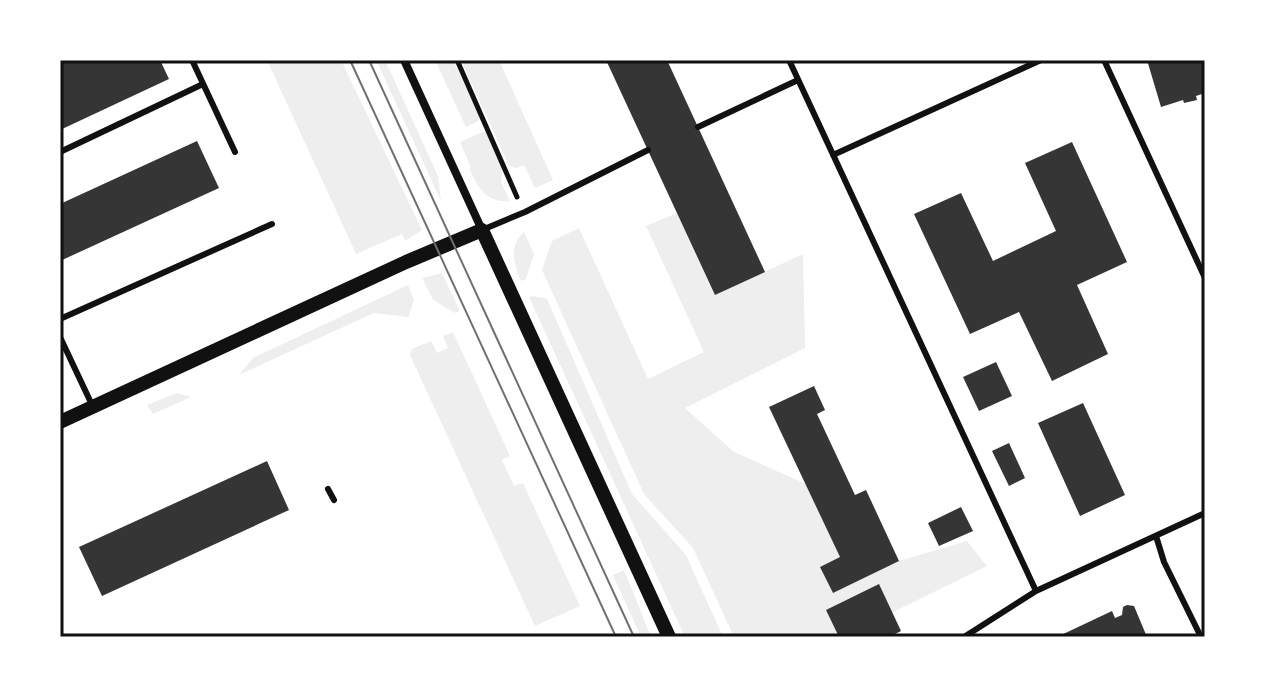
<svg xmlns="http://www.w3.org/2000/svg" width="1265" height="697" font-family="'Noto Sans',sans-serif">
	<style>
		.green { fill: #eee }
		.building { fill: #353535 }
		.lines { fill: none; stroke-linecap: round; stroke-linejoin: round }
		.path { stroke: #111; stroke-width: 5 }
		.service { stroke: #111; stroke-width: 6 }
		.minor { stroke: #111; stroke-width: 8 }
		.tertiary { stroke: #111; stroke-width: 14 }
		.tram { stroke: #707070; stroke-width: 2 }
		.neatline { fill: none; stroke: #111; stroke-width: 3 }
	</style>
	<rect width="100%" height="100%" fill="#fff"/>
	<path class="green" d="M267,60H341L422,230L405,241L402,234L356,254Z
		M376,60H385L438,176L441,201Z
		M435,60H453L480,117L478,121L466,127Z
		M461,60H499L553,180L535,188L524,165L517,168L509,166Z
		M482,132H486L502,167L501,182L510,201C485,203 478,187 469,168L471,167L460,142Z
		M677,213L715,295L803,254L805,348L685,408L734,452L806,484L840,557L821,567L833,593L899,561L967,541L987,566L842,637H734L693,548L644,494L542,270L552,241L579,228L648,379L704,352L646,226Z
		M524,232L534,254L526,279L521,281C514,263 508,247 524,232Z
		M442,273L460,311L455,313L433,300L422,278Z
		M408,285L414,300L408,317L374,313L239,375L253,358Z
		M533,296L547,299L632,494L686,555L723,637H685L529,297Z
		M453,332L510,456L502,460L514,486L523,483L580,606L535,626L410,355L412,349L431,341L437,353L448,348L443,336Z
		M177,393L191,397L153,414L147,405Z
		M624,570L651,637H641L613,575Z"/>
	<path class="building" d="M60,60H160L169,79L60,130Z
		M606,60H667L765,272L715,295Z
		M1147,60H1205V93L1196,96L1197,100L1184,103L1183,100L1161,107Z
		M197,141L219,188L60,261V204Z
		M1072,142L1127,262L1077,285L1108,354L1052,381L1019,312L970,334L914,214L961,193L993,261L1056,231L1025,163Z
		M996,362L1012,396L979,411L963,377Z
		M814,386L825,410L817,414L855,495L866,490L899,561L833,593L820,567L840,557L769,407Z
		M1083,403L1125,495L1080,516L1038,423Z
		M1009,443L1025,478L1009,486L992,451Z
		M267,461L289,510L102,596L79,547Z
		M961,507L973,531L939,546L928,523Z
		M879,584L901,631L889,637H839L826,610Z
		M1127,605L1134,606L1147,637H1057L1112,611L1115,618L1122,615L1123,607Z"/>
	<g class="lines">
		<path class="path" d="M457,60L517,197"/>
		<path class="service" d="M192,60L235,152
			M789,60L1036,591
			M1104,60L1205,278
			M698,127L798,80
			M60,152L203,84
			M833,155L1041,60
			M482,230L525,212L648,150
			M60,319L272,224
			M60,337L93,407
			M328,489L334,500
			M1156,536L1164,562L1201,637
			M964,637L1036,591L1205,513"/>
		<path class="minor" d="M404,60L482,230"/>
		<path class="tertiary" d="M60,422L406,262L482,230L669,637"/>
		<path class="tram" d="M350,60L616,637
			M369,60L634,637"/>
	</g>
	<rect width="1265" height="697" fill="none" stroke="#ffffff" stroke-width="124"/>
	<rect x="62" y="62" width="1141" height="573" class="neatline"/>
</svg>
